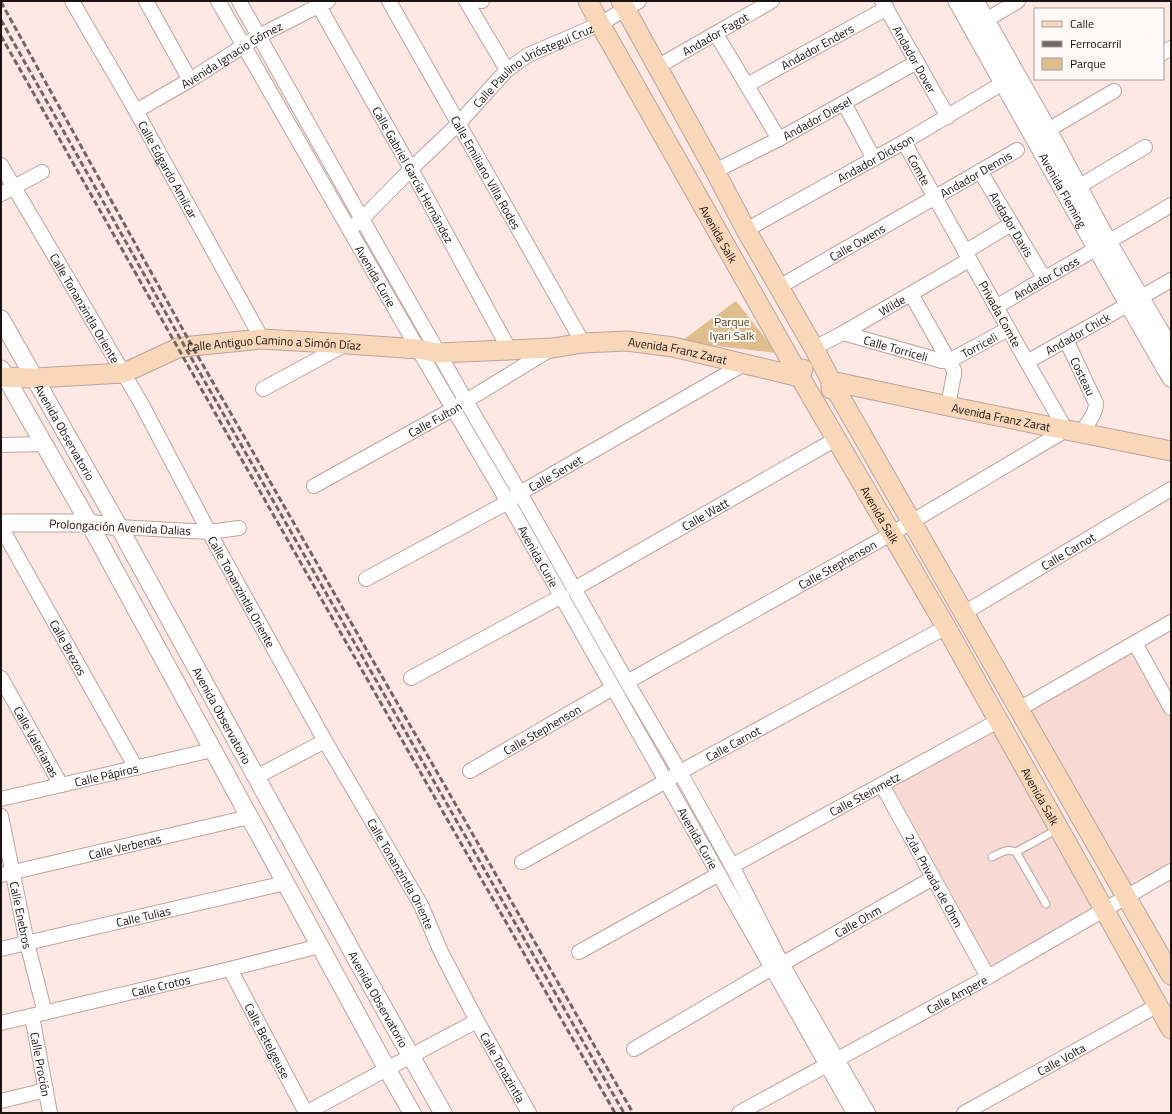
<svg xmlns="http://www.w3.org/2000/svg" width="1172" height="1114" font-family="'Titillium Web',sans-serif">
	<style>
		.built { fill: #f9d9d3 }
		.green { fill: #dfbd8d }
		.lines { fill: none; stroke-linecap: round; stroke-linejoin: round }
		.service-casing { stroke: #baa4a0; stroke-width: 9 }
		.minor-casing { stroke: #baa4a0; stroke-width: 16 }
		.tertiary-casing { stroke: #baa4a0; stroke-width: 19 }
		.secondary-casing { stroke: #baa4a0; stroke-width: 21 }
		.service { stroke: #fff; stroke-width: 7 }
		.minor { stroke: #fff; stroke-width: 14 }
		.tertiary { stroke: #fff; stroke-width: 17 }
		.secondary { stroke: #f9d7b9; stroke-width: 19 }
		.rail { stroke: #736563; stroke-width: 3; stroke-dasharray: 6 3; stroke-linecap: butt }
		.labels { text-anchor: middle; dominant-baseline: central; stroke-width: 4; stroke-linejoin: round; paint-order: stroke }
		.street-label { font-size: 12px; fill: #1b1312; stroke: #fef9f8 }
		.park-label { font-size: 12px; fill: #5c4420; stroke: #fef9f8 }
	</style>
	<rect width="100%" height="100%" fill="#ffe7e3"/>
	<path class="built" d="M1134,649L1171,714V863L1129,885L1029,710Z
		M992,729L1096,905L991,967L890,789Z"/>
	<path class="green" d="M736,301L777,353L680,342Z"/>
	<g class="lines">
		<defs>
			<path id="service" d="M1016,852L1058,829
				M992,857C1001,853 1006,848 1016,852L1046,904"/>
			<g id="minor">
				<path id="s1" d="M72,1L136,111L262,339"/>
				<path d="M146,1L190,80"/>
				<path id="s2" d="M218,1L418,349L508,502L854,1113"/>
				<path d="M239,1L362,219L466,401L520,493L627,682L680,772L732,866L782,964L868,1113"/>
				<path id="s3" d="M316,1L411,169L509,349"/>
				<path id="s4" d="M389,1L583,343"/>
				<path d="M466,1L507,70"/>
				<path d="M481,1H482"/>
				<path id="s5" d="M882,1L948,117"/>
				<path d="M986,20L1018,1"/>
				<path d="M716,34L779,139"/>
				<path d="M1163,53L1171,48"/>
				<path id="s6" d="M657,67L772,1"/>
				<path id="s7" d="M747,85L887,8"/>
				<path d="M844,103L874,159"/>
				<path id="s8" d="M136,111L190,80L259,36L328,1"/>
				<path d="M1048,130L1114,91"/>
				<path id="s9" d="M1,165L141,403L209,532L325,741L421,905L441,952L477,1021L529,1113"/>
				<path id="s10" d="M715,171L779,139L917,62"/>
				<path id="s11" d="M980,171L1044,278"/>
				<path d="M1078,187L1145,147"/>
				<path d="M1,194L42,172"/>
				<path id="s12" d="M356,224L362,219L411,169L458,124L507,70L528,55L600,24L639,1"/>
				<path id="s13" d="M746,230L904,142L1003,83"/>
				<path d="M965,252L1011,224"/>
				<path id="s14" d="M779,287L1017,150"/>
				<path d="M911,294L954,370V374L948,406"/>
				<path id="s15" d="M996,307C1054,272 1113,240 1171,205"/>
				<path id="s16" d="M843,333L942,361H949L1008,329"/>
				<path id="s17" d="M1066,340L1096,403C1096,414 1087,425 1080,433"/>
				<path id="s18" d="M814,348L843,333L969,260"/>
				<path id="s19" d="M1027,362L1171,280"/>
				<path d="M263,389L346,344"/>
				<path d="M1,445L44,444"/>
				<path id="s20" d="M314,486L453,409L551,349"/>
				<path id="s21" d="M1,527L136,768"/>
				<path d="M119,527L209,532L239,528"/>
				<path id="s22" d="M366,579L508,502L520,493L744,364"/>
				<path id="s23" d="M574,589L836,439"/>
				<path id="s24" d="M964,613L1171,489"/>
				<path d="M1135,643L1171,708"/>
				<path id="s25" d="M1,678L61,785"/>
				<path d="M411,678L562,596"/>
				<path id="s26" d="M627,682L891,534L1066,430L1027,362L904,142"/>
				<path d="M1019,709L1171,622"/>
				<path id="s27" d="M470,771L613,688"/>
				<path d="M256,777L325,741"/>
				<path id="s28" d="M882,785L988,977"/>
				<path id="s29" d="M1,799L212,750"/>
				<path id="s30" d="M1,816L27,943L45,1013"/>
				<path id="s31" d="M522,862L666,781L680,772L946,627"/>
				<path id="s32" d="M732,866L998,721"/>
				<path id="s33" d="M1,875L249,817"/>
				<path id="s34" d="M1,949L285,883"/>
				<path d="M579,952L719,874"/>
				<path id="s35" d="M782,964L933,878"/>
				<path id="s36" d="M230,969L306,1113"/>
				<path id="s37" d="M32,1016L50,1113"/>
				<path id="s38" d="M1,1023L230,969L320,946"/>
				<path d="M634,1049L772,968"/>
				<path d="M1,1101L46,1090"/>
				<path d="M306,1113C363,1082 419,1051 477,1021"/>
				<path id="s39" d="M739,1113L988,977L1171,871"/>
				<path id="s40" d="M964,1113L1158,1005"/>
			</g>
			<g id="tertiary">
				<path id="s41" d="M957,1C1028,127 1098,253 1171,378"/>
				<path d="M975,1L1048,130L1108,242L1171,350"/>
				<path id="s42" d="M1,319L119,527L355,957L443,1113"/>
				<path d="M1,369L89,523L387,1069L412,1113"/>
				<path d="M1,523H89L119,527"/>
			</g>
			<g id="secondary">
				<path id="s43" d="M588,1L600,24L800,377L946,627L1171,1029"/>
				<path d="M621,1L715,171L746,230L814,348L831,381L1171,975"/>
				<path id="s44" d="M1,377L35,378L124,373L178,348L192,346L262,339L347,344L418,349L438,353L553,348L583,343L627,341L673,347L800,377L803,369"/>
				<path id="s45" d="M831,389V381L948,406L1171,451"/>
			</g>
		</defs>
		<use href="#service" class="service-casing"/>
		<use href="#minor" class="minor-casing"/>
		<use href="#tertiary" class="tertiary-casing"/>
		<use href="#secondary" class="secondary-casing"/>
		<use href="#service" class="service"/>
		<use href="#minor" class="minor"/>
		<use href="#tertiary" class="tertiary"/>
		<use href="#secondary" class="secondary"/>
		<path class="rail" d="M1,2L192,346L633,1113
			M1,20L185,347L624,1113
			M1,36L178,348L615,1113"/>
	</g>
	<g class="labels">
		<g class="street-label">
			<text stroke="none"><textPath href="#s6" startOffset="67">Andador Fagot</textPath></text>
			<text stroke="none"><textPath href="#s7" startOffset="80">Andador Enders</textPath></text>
			<text stroke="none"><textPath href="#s8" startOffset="111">Avenida Ignacio Gómez</textPath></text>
			<text stroke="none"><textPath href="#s5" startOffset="67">Andador Dover</textPath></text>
			<text stroke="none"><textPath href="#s12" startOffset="240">Calle Paulino Urióstegui Cruz</textPath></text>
			<text stroke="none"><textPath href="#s10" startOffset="115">Andador Diesel</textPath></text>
			<text stroke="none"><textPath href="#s13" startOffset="148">Andador Dickson</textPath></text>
			<text stroke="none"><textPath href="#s1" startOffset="194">Calle Edgardo Amilcar</textPath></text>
			<text transform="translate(919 170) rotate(61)">Comte</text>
			<text stroke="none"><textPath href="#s4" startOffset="197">Calle Emiliano Villa Rodes</textPath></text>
			<text stroke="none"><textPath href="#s14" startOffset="227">Andador Dennis</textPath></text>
			<text stroke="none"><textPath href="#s3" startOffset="199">Calle Gabriel García Hernández</textPath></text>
			<text stroke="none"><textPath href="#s41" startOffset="217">Avenida Fleming</textPath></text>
			<text stroke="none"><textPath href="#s11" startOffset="62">Andador Davis</textPath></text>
			<text stroke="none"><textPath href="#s43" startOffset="267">Avenida Salk</textPath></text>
			<text stroke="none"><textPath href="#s14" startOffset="90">Calle Owens</textPath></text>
			<text stroke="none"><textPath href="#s2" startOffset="317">Avenida Curie</textPath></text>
			<text stroke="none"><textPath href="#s15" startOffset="58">Andador Cross</textPath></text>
			<text stroke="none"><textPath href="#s18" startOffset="89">Wilde</textPath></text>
			<text stroke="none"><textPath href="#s9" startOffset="166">Calle Tonanzintla Oriente</textPath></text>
			<text transform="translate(1000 314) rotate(61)">Privada Comte</text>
			<text stroke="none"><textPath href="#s19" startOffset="58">Andador Chick</textPath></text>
			<text stroke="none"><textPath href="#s16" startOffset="144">Torriceli</textPath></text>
			<text stroke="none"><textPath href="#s44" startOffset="279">Calle Antiguo Camino a Simón Díaz</textPath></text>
			<text stroke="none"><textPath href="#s16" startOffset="55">Calle Torriceli</textPath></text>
			<text stroke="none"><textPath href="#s44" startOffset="685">Avenida Franz Zarat</textPath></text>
			<text stroke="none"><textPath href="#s17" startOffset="40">Costeau</textPath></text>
			<text stroke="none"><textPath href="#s45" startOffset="182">Avenida Franz Zarat</textPath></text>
			<text stroke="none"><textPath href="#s20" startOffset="138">Calle Fulton</textPath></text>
			<text stroke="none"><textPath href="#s42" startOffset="130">Avenida Observatorio</textPath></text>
			<text stroke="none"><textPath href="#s22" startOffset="217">Calle Servet</textPath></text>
			<text stroke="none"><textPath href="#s23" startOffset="151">Calle Watt</textPath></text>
			<text stroke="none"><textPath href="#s43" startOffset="591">Avenida Salk</textPath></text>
			<text transform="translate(120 527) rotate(3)">Prolongación Avenida Dalias</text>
			<text stroke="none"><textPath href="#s24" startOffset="121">Calle Carnot</textPath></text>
			<text stroke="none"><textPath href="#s2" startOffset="641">Avenida Curie</textPath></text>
			<text stroke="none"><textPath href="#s26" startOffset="241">Calle Stephenson</textPath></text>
			<text stroke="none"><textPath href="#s9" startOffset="490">Calle Tonanzintla Oriente</textPath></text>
			<text stroke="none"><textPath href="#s21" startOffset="138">Calle Brezos</textPath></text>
			<text stroke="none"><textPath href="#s42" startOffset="454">Avenida Observatorio</textPath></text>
			<text stroke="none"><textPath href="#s27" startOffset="83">Calle Stephenson</textPath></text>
			<text stroke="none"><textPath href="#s25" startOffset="73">Calle Valerianas</textPath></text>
			<text stroke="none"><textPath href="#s31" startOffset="242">Calle Carnot</textPath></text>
			<text stroke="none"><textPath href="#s29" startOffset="108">Calle Pápiros</textPath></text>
			<text stroke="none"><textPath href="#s32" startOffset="151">Calle Steinmetz</textPath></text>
			<text stroke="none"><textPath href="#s43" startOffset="915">Avenida Salk</textPath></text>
			<text stroke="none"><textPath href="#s2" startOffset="965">Avenida Curie</textPath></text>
			<text stroke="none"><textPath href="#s33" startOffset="127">Calle Verbenas</textPath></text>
			<text stroke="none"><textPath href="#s9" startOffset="814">Calle Tonanzintla Oriente</textPath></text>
			<text stroke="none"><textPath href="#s28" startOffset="109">2da. Privada de Ohm</textPath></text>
			<text stroke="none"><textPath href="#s30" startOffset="101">Calle Enebros</textPath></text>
			<text stroke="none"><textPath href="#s34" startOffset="146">Calle Tulias</textPath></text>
			<text stroke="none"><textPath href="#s35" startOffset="87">Calle Ohm</textPath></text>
			<text stroke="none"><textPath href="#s38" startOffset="164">Calle Crotos</textPath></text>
			<text stroke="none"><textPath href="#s39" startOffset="248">Calle Ampere</textPath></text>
			<text stroke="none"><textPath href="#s42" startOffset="778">Avenida Observatorio</textPath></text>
			<text stroke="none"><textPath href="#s36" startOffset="81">Calle Betelgeuse</textPath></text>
			<text stroke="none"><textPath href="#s40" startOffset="111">Calle Volta</textPath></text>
			<text stroke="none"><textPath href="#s37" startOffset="49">Calle Proción</textPath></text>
			<text stroke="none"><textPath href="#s9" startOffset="1033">Calle Tonazintla</textPath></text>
		</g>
		<g class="park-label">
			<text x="732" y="321">Parque<tspan x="732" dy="14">Iyari Salk</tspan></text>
		</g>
	</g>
	<rect width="1172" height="1114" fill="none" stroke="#1b1312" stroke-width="4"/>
	<rect x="1034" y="8" width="130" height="72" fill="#fef9f8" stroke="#a39d9c"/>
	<rect x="1042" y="21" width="20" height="6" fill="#f9d7b9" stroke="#a39d9c"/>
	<text x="1070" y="28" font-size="12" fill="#1b1312">Calle</text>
	<rect x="1042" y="41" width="20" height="6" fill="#736563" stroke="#a39d9c"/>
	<text x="1070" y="48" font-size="12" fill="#1b1312">Ferrocarril</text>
	<rect x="1042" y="58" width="20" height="12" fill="#dfbd8d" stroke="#a39d9c"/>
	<text x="1070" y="68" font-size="12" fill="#1b1312">Parque</text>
</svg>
